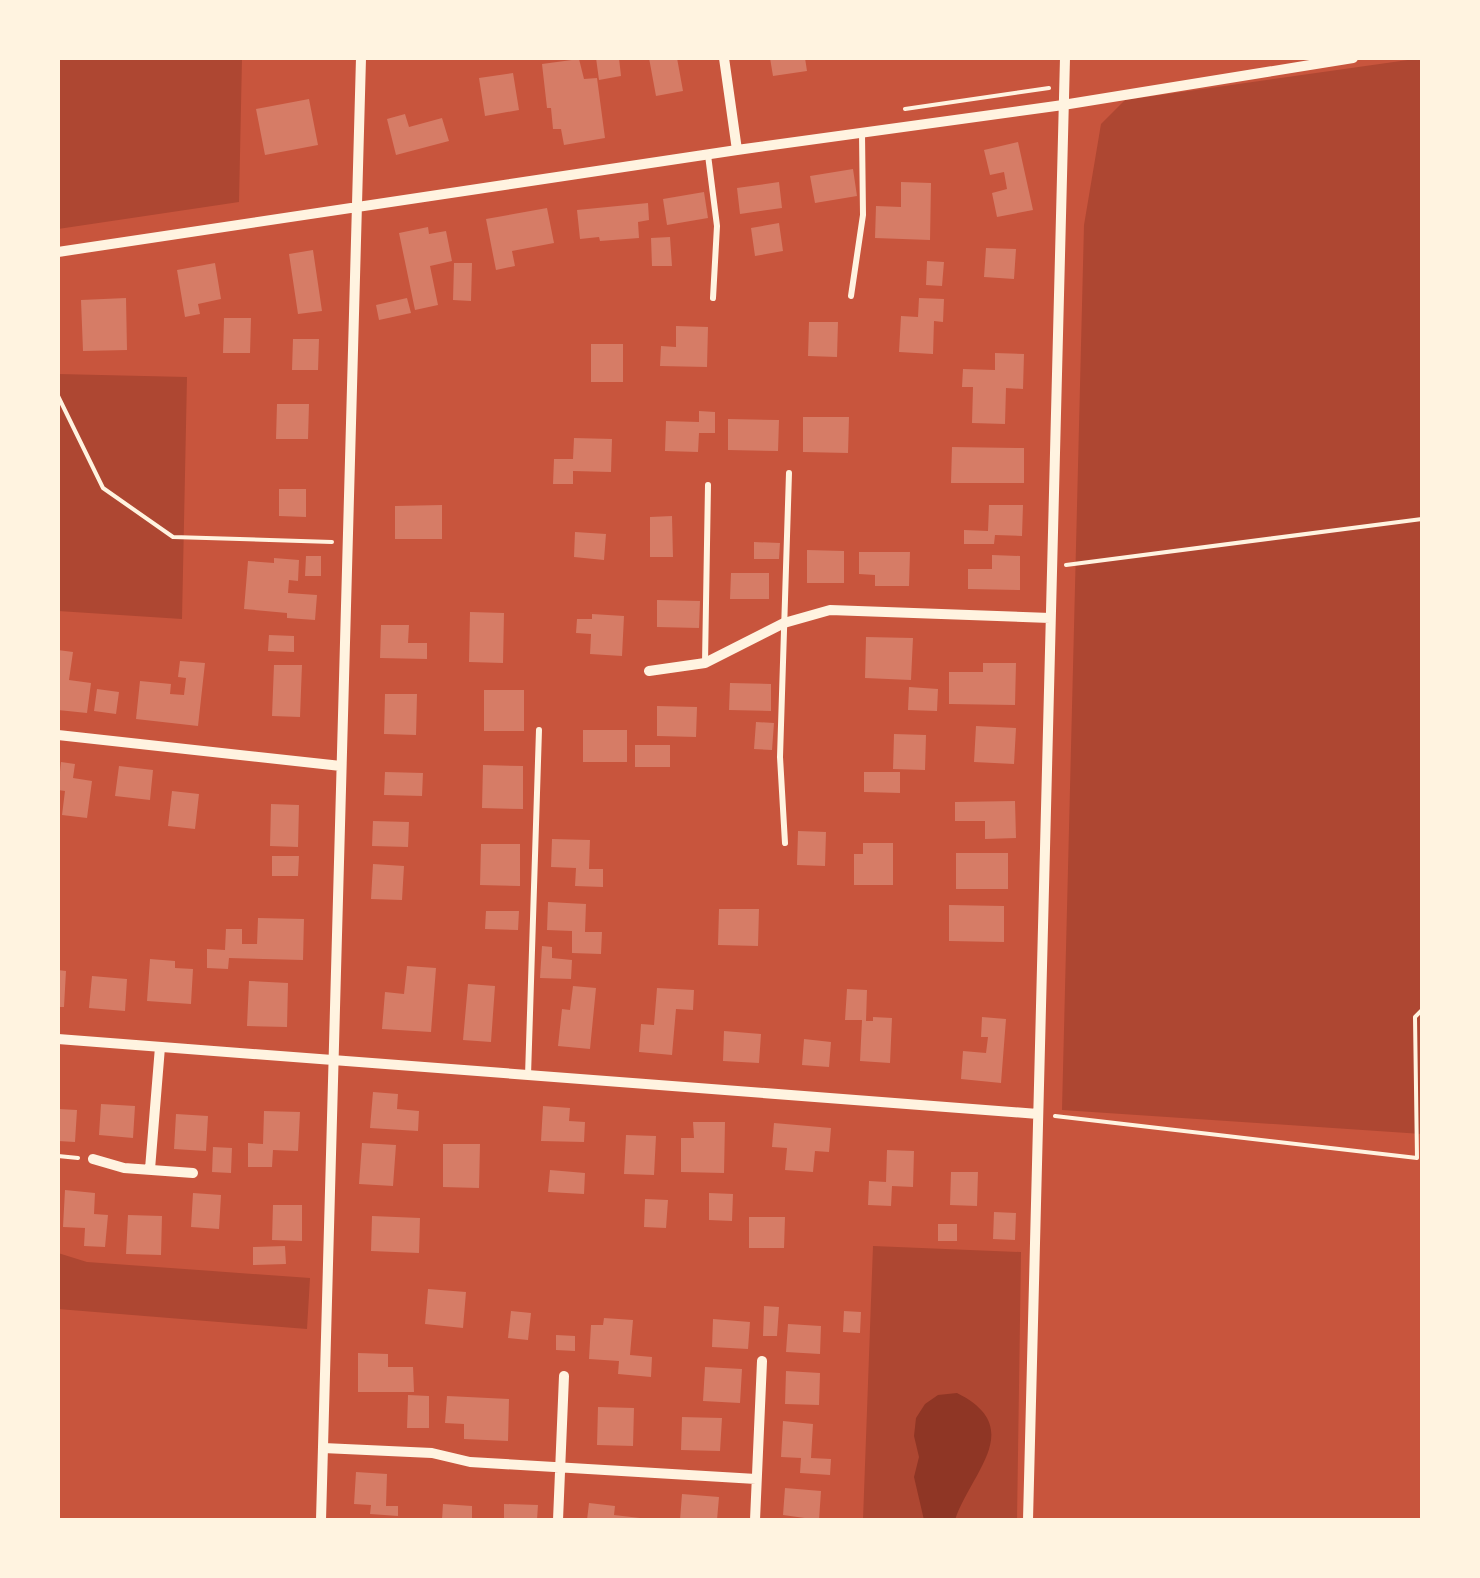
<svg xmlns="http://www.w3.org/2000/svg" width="1480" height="1578" font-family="Lora,serif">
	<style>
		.green { fill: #ae4732 }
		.water { fill: #8f3625 }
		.building { fill: #d67c66 }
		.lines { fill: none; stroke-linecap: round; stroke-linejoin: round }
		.path { stroke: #fff3e0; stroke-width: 4 }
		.service { stroke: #fff3e0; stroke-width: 6 }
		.minor { stroke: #fff3e0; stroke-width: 10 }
	</style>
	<rect width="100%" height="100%" fill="#c8553d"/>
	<path class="green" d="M58,58H242L239,202L58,229Z
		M1422,58V1134L1062,1110L1084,225L1101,124L1125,100Z
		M58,374L187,377L182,619L58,611Z
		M873,1246L1021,1252L1017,1520H863Z
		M58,1253L87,1262L310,1278L307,1329L58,1309Z"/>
	<path class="water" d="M957,1393C1027,1428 971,1472 955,1520H924L914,1477L919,1457L914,1436L916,1418L925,1404L938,1395Z"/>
	<path class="building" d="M596,58H619L621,76L599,80Z
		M649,58H677L683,91L656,96Z
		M770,58H805L807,71L773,76Z
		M579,59L584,79L597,78L605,138L564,145L561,129H553L551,108H547L542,64Z
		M513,73L519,110L485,116L479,78Z
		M309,99L318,145L265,155L256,109Z
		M405,114L409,127L442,118L449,141L396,155L387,119Z
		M1018,142L1033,210L997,217L992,193L1007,189L1004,172L990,175L984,150Z
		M853,169L857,196L815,203L810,176Z
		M779,182L782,208L740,214L737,188Z
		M901,182L931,183L930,240L875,238L876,206L901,207Z
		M704,192L708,218L667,225L663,199Z
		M648,203L649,220L638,222L639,238L600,241L599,237L580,239L577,210Z
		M547,208L554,243L512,251L515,266L496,270L486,219Z
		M779,223L783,251L755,256L751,228Z
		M428,227L429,234L446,231L452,261L430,266L438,305L415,310L399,233Z
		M670,237L672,266H652L651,238Z
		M986,248L1016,249L1014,279L984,277Z
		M313,250L322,311L298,314L289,254Z
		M927,261L944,262L942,286L926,285Z
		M215,263L221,299L198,304L200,314L185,317L177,270Z
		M454,263H472L471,301L453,300Z
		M126,298L127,350L83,351L81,300Z
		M407,298L411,313L379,320L376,305Z
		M919,298L944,299L943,322L934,321L933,354L899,352L901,316L918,317Z
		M224,318H251L250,353H223Z
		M809,322H838L837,357L808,356Z
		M676,326L708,327L707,367L660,366L661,346L676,347Z
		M293,339H319L318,370H292Z
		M591,344H623V382H591Z
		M995,353L1024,354L1023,389L1006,388L1005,424L972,423L973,387H962L963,369L995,370Z
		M277,404H309L308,439H276Z
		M699,411L715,412V433H699L698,452L665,451L666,421L699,422Z
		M803,417H849L848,453L803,452Z
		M728,419L779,420L778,451L728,450Z
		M574,438L612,439L611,472L573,471V484H553L554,459H573Z
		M952,447L1024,448V483H951Z
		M279,489H306V517L279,516Z
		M442,505V539H395V506Z
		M989,505H1023L1022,536L995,535L994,544H964V530L988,531Z
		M672,516L673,557H650V517Z
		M575,532L606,534L604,560L574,557Z
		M754,542L780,543L779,559H754Z
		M807,550L844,551V583H807Z
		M859,552H910L909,586H875V575L859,574Z
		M992,555L1020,556V590L968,589V569H992Z
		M306,556H321V576H305Z
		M274,558L299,560L298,581L289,580L288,593L317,595L315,620L287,618V613L244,609L248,561L274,563Z
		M731,573H769V599H730Z
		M657,600L700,601L699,628L657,627Z
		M470,612L504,613L503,663L469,662Z
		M592,614L624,616L622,656L590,654L591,634L576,633L577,619H592Z
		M381,625H409L408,643H427V659L380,658Z
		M269,635L294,636V652L268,651Z
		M866,637L913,638L911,680L865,678Z
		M58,650L73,652L69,680L91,683L87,713L58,710Z
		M180,661L205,663L198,726L136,719L140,681L171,684L170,694L184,695L186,678L178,677Z
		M983,663H1016L1015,705L949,704V672H983Z
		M274,665H302L300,717L272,716Z
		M730,683L771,684V711L729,710Z
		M909,687L938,689L937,711L908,710Z
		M97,689L119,692L116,714L94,711Z
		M484,690H524V731H484Z
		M385,694H417L416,735L384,734Z
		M657,706L697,707L696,737L657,736Z
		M756,722L774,723L772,750L754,749Z
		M976,726L1016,728L1014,764L974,762Z
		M583,730H627V762H583Z
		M894,734L926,735L925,770L893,769Z
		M635,745H670V767H635Z
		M61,762L75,764L73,778L92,781L87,818L62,815L65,791L58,790Z
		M483,765L523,766V809L482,808Z
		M119,766L153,770L150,800L115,796Z
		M385,772L423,773L422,796L384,795Z
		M864,772H900V793L864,792Z
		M172,791L199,794L195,829L168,826Z
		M1015,801L1016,838L985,839V821H955V802Z
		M271,804L299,805L298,847L270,846Z
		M373,821L409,822L408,847L372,846Z
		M798,831L826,832L825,866L797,865Z
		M552,839L590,840L589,869H603V887L575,886L576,868L551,867Z
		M863,843H893V885H854V854H863Z
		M481,844H520V886L480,885Z
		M956,853H1008V889H956Z
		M272,856H299L298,876H272Z
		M373,864L404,866L402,900L371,899Z
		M548,902L586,904L585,932H602L601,954L572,953V931L547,930Z
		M949,905L1004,906V942L949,941Z
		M719,909H759L758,946L718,945Z
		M486,911H519L518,930L485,929Z
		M258,918L304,919L303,960L229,958L228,969L207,968V949L225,950L226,929H242V944H257Z
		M542,946L552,947V958L572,960L571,979L540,978Z
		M150,959L175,961V968L193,969L191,1004L147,1001Z
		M407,966L436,968L431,1032L382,1029L385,992L404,994Z
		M58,970L66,971L64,1007H58Z
		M92,976L127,979L125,1011L89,1008Z
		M249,981L288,983L287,1027L247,1026Z
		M468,984L495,986L491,1042L463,1040Z
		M573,986L596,988L590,1049L558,1046L562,1009L570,1010Z
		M657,988L694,990L693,1010L676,1009L672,1055L639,1052L641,1024L654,1025Z
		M847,989L867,990L866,1021H873V1017L892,1018L890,1063L860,1061L862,1020H845Z
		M982,1017L1006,1019L1001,1083L961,1079L963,1051L986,1053L988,1037H981Z
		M724,1031L761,1034L759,1063L723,1061Z
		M804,1039L831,1042L829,1067L802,1065Z
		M373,1092L398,1094L397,1109L419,1111L418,1131L370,1128Z
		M101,1104L135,1106L133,1138L99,1135Z
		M543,1106L570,1108L569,1121L585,1122L584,1142L541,1141Z
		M58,1109L77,1110L75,1142L58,1141Z
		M264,1111L300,1112L298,1151L273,1150L272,1167H248V1143L263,1144Z
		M176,1114L208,1116L206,1151L174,1149Z
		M693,1122H725L724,1173L681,1172V1138H694Z
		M774,1123L831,1128L829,1152L815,1151L813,1172L785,1170L787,1148L772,1147Z
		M626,1135L656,1136L654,1175L624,1174Z
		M362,1143L396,1145L393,1186L359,1184Z
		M443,1144H480L479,1188L443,1187Z
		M213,1147L232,1148L231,1173L212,1172Z
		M887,1150L914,1151L913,1187L892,1186L891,1206L868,1205L869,1181L886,1182Z
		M550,1170L585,1173L584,1194L548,1192Z
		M951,1172H978L977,1206L950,1205Z
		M65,1190L95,1193L94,1214L108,1215L105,1247L84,1246L85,1228L63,1227Z
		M193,1193L221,1195L219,1229L191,1227Z
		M709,1193L733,1194L732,1221L709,1220Z
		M645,1199L668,1200L666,1228L644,1227Z
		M273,1205H302V1241L272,1240Z
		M994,1212L1016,1213L1015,1240L993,1239Z
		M128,1215L162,1216L161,1255L126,1254Z
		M372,1216L420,1218L419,1253L371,1251Z
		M749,1217H785L784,1248H749Z
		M938,1224H957V1241H938Z
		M285,1246L286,1264L253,1265V1247Z
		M428,1289L466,1292L463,1328L425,1324Z
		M764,1306L779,1307L777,1336H763Z
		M511,1311L531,1313L528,1340L508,1338Z
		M844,1311L861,1312L860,1333L843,1332Z
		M604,1318L633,1320L630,1355L652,1357L651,1377L618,1374L619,1361L589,1359L591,1325H603Z
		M713,1319L750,1322L748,1349L712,1347Z
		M788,1324L821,1326L820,1354L786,1352Z
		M556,1335L575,1336V1351L556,1350Z
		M358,1353L388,1354V1367H413L414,1392H358Z
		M705,1367L742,1369L740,1403L703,1401Z
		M786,1371L820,1373L819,1405L785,1404Z
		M408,1395L429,1396V1428H407Z
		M447,1396L509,1399L508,1441L464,1439V1424L445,1423Z
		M598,1407L634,1408L633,1446L597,1445Z
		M682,1417L722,1418L720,1451L681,1450Z
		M783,1421L813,1424L811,1458L831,1459L830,1475L800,1473L801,1458L781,1457Z
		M356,1472L387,1474L386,1506H398V1516L370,1514L371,1505L354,1504Z
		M785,1488L821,1491L819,1520L783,1515Z
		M682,1494L719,1497L717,1520H680Z
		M589,1503L615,1506L614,1515L640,1518V1520H587Z
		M443,1504L472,1506V1520H442Z
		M504,1504L538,1505L537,1520H504Z"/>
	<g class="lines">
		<path class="path" d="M905,109L1049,88
			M58,396L103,488L173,537L332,542
			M1066,565L1422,519
			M1055,1116L1417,1158L1415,1017L1422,1010
			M58,1156L78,1158"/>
		<path class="service" d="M708,155L717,226L713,298
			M851,296L863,215L862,134
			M705,663L708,485
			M785,843L780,757L789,473
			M528,1076L539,730"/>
		<path class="minor" d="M724,58L737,150
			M58,252L737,150L1063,105L1353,58
			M649,671L705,663L784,623L830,610L1050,618
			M58,735L341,766
			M58,1039L1038,1114
			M93,1159L124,1168L193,1173
			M150,1169L160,1047
			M323,1448L432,1453L470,1462L756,1479
			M321,1520L361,58
			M558,1520L564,1376
			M755,1520L762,1361
			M1028,1520L1065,58"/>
	</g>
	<rect width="1480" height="1578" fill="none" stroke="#fff3e0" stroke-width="120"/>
</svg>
